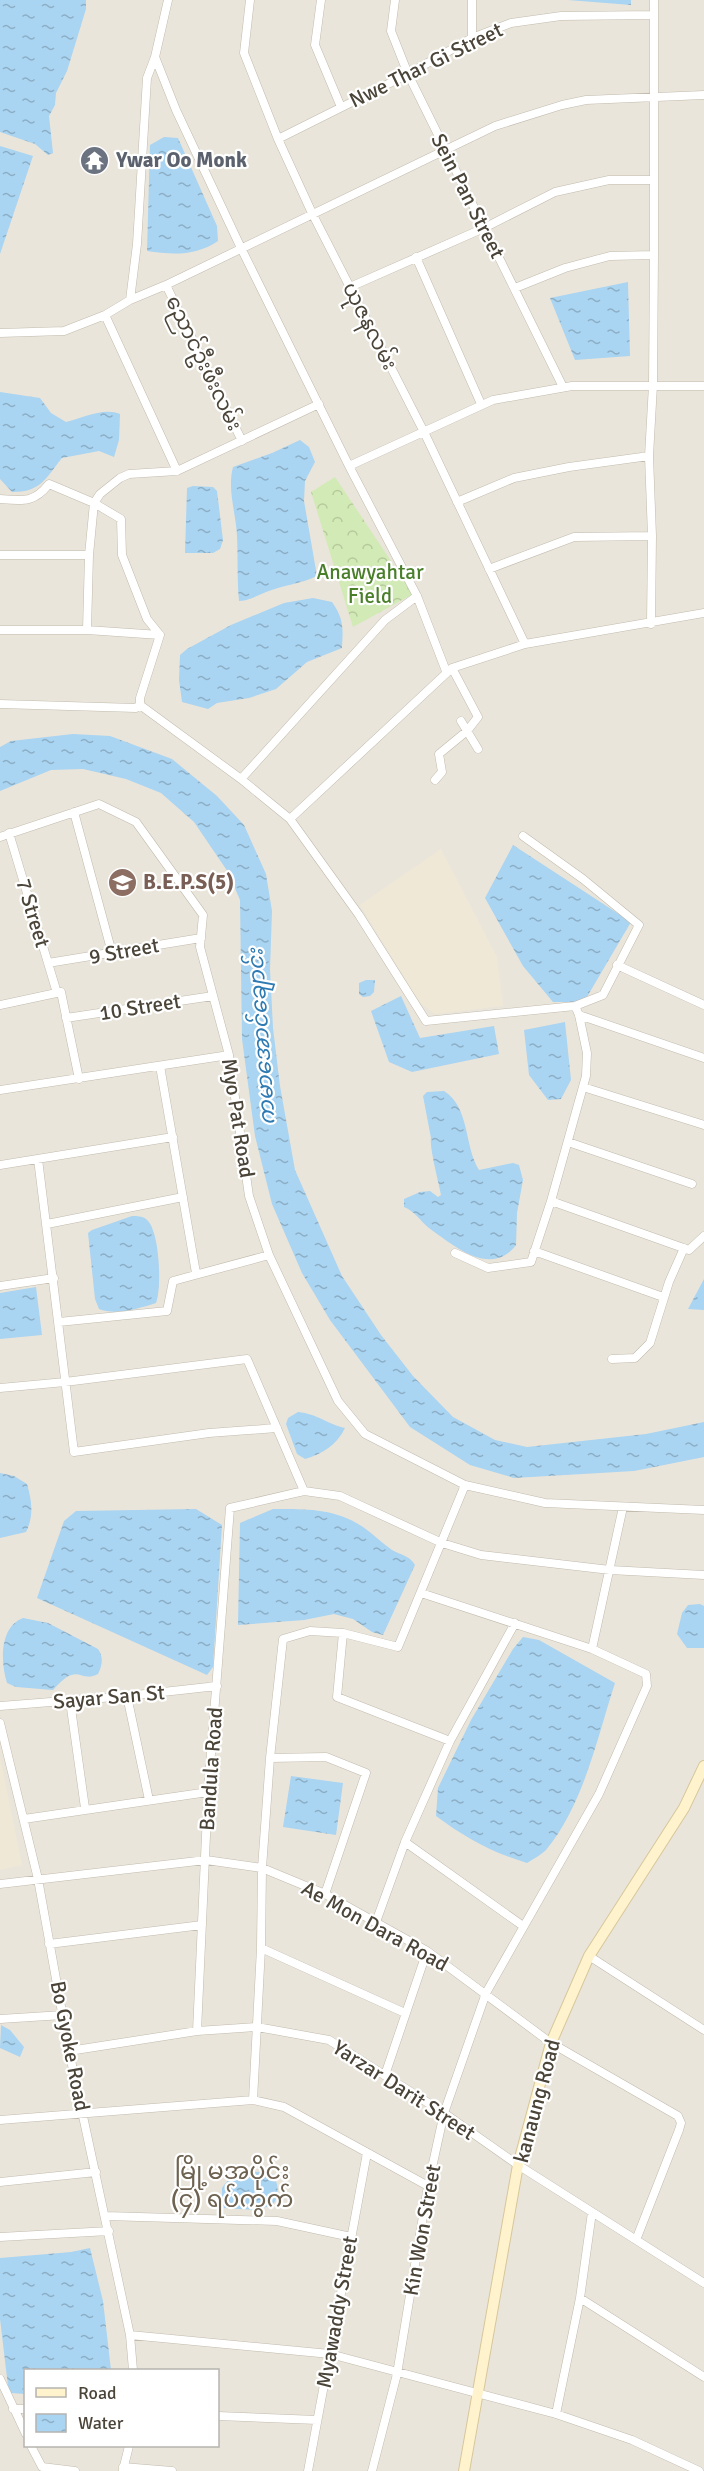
<svg xmlns="http://www.w3.org/2000/svg" width="704" height="2471" font-family="Signika,'Noto Sans Myanmar',sans-serif">
	<style>
		.residential { fill: #eae5da; fill-rule: evenodd }
		.education { fill: #efe8d6 }
		.forest { fill: url(#forest-crowns) }
		.water { fill: url(#water-ripples) }
		.lines { fill: none; stroke-linecap: round; stroke-linejoin: round }
		.street-casing { stroke: #c2bbae; stroke-width: 9 }
		.secondary-casing { stroke: #d6c79b; stroke-width: 12 }
		.street { stroke: #fff; stroke-width: 8 }
		.secondary { stroke: #fff3cd; stroke-width: 10 }
		.labels { text-anchor: middle; dominant-baseline: central; stroke-width: 4.5; stroke-linejoin: round; paint-order: stroke }
		.street-label { font-size: 21px; fill: #4b4439; stroke: #fff }
		.worship-label { font-size: 21px; font-weight: bold; fill: #5b616d; stroke: #fff; text-anchor: start }
		.park-label { font-size: 21px; fill: #4a7f2a; stroke: #fff }
		.education-label { font-size: 21px; font-weight: bold; fill: #785e54; stroke: #fff; text-anchor: start }
		.water-label { font-size: 22px; font-style: italic; fill: #2e7ab2; stroke: #fff }
		.quarter-label { font-size: 24px; fill: #6e6250; stroke: #fff }
	</style>
	<defs>
		<pattern id="forest-crowns" width="20" height="18" patternUnits="userSpaceOnUse" patternTransform="scale(1.5)"><rect width="20" height="18" fill="#d2eab5"/><path d="M2 6a3 3 0 1 1 6 0M12 15a3 3 0 1 1 6 0" fill="none" stroke="#b6ca9c"/></pattern>
		<pattern id="water-ripples" width="26" height="14" patternUnits="userSpaceOnUse" patternTransform="scale(1.5)"><rect width="26" height="14" fill="#a9d4f2"/><path d="M2 4q2-2 4 0t4 0M15 11q2-2 4 0t4 0" fill="none" stroke="#8caec5"/></pattern>
	</defs>
	<rect width="100%" height="100%" fill="#f6f3ec"/>
	<path class="residential" d="M0,0H704V2471H0ZM26,2370H218V2446H26Z"/>
	<path class="education" d="M441,849L497,957L503,1006L435,1014L420,1003L360,905Z
		M0,1757L22,1865L0,1870Z"/>
	<path class="forest" d="M335,477L413,594L353,627L311,492Z"/>
	<path class="water" d="M0,0H86V9L67,71L56,93L55,105L49,116L53,153L48,155L35,144L0,132Z
		M568,0H631V5Z
		M164,137L178,138L217,226L218,241C196,256 173,255 147,251L150,145Z
		M0,146L33,156L0,254Z
		M628,282L630,356L575,360L550,298Z
		M0,392L40,398L51,413L66,422C82,418 104,407 120,414L119,440L114,457L99,451L62,458C45,479 41,492 12,492L0,479Z
		M300,440L309,447L315,462L305,481L304,501L317,576C300,584 283,585 266,592C256,596 251,600 239,601C237,579 238,558 237,536C236,513 227,490 233,467L272,453Z
		M193,486L213,487L217,491L223,540L220,549L213,553H185L187,488Z
		M313,598L332,602C344,619 343,628 342,648L307,662L276,689L249,698L217,703L208,709L182,702L179,680L180,655L187,649L231,625L284,603Z
		M73,734L110,736L172,759L217,796L244,825L266,874L272,911L270,969L273,1028L280,1086L295,1170L342,1276L381,1335L413,1376L453,1417L495,1440L527,1447L646,1434L704,1422V1457L634,1471L514,1478L470,1465L410,1427L330,1320L302,1273L272,1204L255,1136L242,1039L240,900L228,872L194,822L161,793L126,779L83,769L51,770L0,791V747L11,741Z
		M513,845L631,922L584,1002H553L523,966L485,898Z
		M366,980H375L374,992L370,996L363,997L359,994V983Z
		M401,996L420,1038L494,1026L499,1054L412,1072L389,1062L371,1011Z
		M565,1022L571,1080L561,1099L548,1100L529,1075L524,1030Z
		M444,1091C470,1107 464,1146 479,1170L513,1163L519,1165L523,1180L517,1213L516,1245C491,1278 454,1246 429,1228C420,1221 416,1212 404,1207V1199L420,1192L430,1191L438,1197L441,1195C439,1184 429,1146 431,1138L423,1096L427,1092Z
		M132,1216C137,1216 142,1216 146,1219C160,1229 162,1288 156,1303C140,1308 116,1316 99,1309L95,1299L88,1233L92,1230Z
		M704,1279V1310L688,1309Z
		M36,1287L42,1335L0,1339V1293Z
		M298,1412C318,1414 327,1424 345,1428C337,1445 322,1454 305,1459L297,1454L286,1424L288,1418Z
		M0,1473L14,1476L27,1484C32,1501 34,1516 26,1532L0,1538Z
		M196,1509L222,1525L213,1667L207,1675L37,1598L64,1521L76,1511Z
		M273,1509C305,1509 335,1508 363,1527C373,1534 382,1543 392,1550C401,1555 410,1556 415,1565L383,1635L372,1632L353,1619L334,1614L304,1620L238,1625L240,1523Z
		M700,1604L704,1606V1648H687L677,1634L682,1613L688,1605Z
		M23,1618L48,1623L98,1649C104,1657 102,1666 98,1674C79,1684 79,1660 53,1690L16,1687L7,1683C0,1660 0,1627 23,1618Z
		M523,1637L539,1640L615,1683C597,1738 584,1804 546,1850C541,1855 533,1859 527,1863C493,1853 464,1837 436,1816L438,1788L471,1720L513,1649Z
		M291,1776L343,1783L336,1835L283,1827Z
		M1,2025L10,2030L24,2047L20,2057L0,2048Z
		M266,2171L271,2172C279,2183 280,2193 273,2205L256,2210L224,2208L222,2203V2188C234,2170 247,2174 266,2171Z
		M90,2248L103,2301L111,2370H26L25,2394L11,2393L8,2386L0,2319V2258L71,2252Z"/>
	<g class="lines">
		<defs>
			<path id="street" d="M168,0L155,57L176,110L241,248L349,466L417,596L446,671
				M250,0L244,53L278,139L312,213L424,432L525,644
				M321,0L315,45L341,107
				M395,0L391,31L408,74L563,387
				M472,0V38
				M278,139L408,74L472,38L511,23L561,16L654,15
				M416,257L481,404
				M166,285L242,441
				M350,287L484,228L555,192L609,180H654
				M515,288L565,268L610,256L654,255
				M130,300L137,244L147,78L155,57
				M105,315L177,471
				M0,333L64,331L105,315L130,300L166,285L495,126L562,105L586,100L704,95
				M349,466L493,400L572,386H704
				M0,499C23,501 34,503 49,484L94,503L121,519L122,555L147,619L160,635L140,698V705L136,708L0,704
				M457,502L514,478L569,467L649,456
				M0,555H89
				M489,569L574,537L652,536
				M651,624L652,536L649,456L653,385L654,255V0
				M0,630H87L160,635
				M87,630L89,555L94,503L100,494L120,478L129,474L177,471L319,404
				M140,705L241,779L290,819L359,915L426,1021L575,1006L579,1015L587,1053L586,1076L551,1201L689,1250L704,1236
				M461,721L478,749
				M241,779L385,620L417,596
				M435,780L442,772L439,754L467,731L478,717L452,668
				M74,812L112,953
				M290,819L452,668L525,644L704,613
				M9,833L57,993
				M523,836L583,879L639,925L603,995L575,1006
				M0,837L99,804L136,822L203,915L200,947L229,1055L249,1196L269,1255L338,1401L365,1434L465,1485L545,1503L704,1510
				M48,963L201,938
				M617,965L704,1005
				M0,1005L61,992L79,1079
				M579,1015L704,1058
				M66,1018L213,996
				M160,1066L196,1273
				M583,1087L704,1125
				M0,1090L229,1055
				M568,1142L692,1184
				M38,1159L74,1452L209,1433L277,1428
				M0,1165L173,1137
				M47,1224L183,1197
				M534,1251L663,1297
				M455,1253L488,1268L531,1262L551,1201
				M0,1286L54,1278
				M59,1322L167,1311L173,1281L269,1255
				M612,1359L635,1358L650,1343L669,1282L684,1248
				M0,1388L65,1382L247,1359L304,1491
				M343,1633L337,1697L450,1741
				M592,1649L623,1507
				M127,1696L149,1800
				M70,1701L85,1808
				M0,1706L127,1696L217,1686
				M0,1723L38,1879L69,2051L130,2335L133,2370
				M270,1758L326,1757L366,1773L325,1894
				M24,1819L208,1792
				M405,1842L523,1926
				M0,1884L206,1860L262,1868L325,1894L427,1951L551,2043L678,2116L681,2123L679,2130L636,2240
				M376,1922L405,1842L450,1741L515,1623
				M49,1944L202,1925
				M261,1948L405,2013
				M589,1956L704,2030
				M0,2019L63,2015
				M197,2031L208,1792L230,1508L304,1491L340,1496L442,1543L481,1555L610,1570L704,1575
				M69,2051L197,2031L257,2027L329,2040L444,2113L518,2165L704,2283
				M385,2075L427,1951
				M253,2100L261,1948L262,1868L270,1758L283,1639L310,1631L343,1633L398,1647L465,1485
				M0,2120L253,2100L284,2107L428,2186
				M0,2182L96,2172
				M106,2216L277,2221L351,2237
				M0,2237L109,2231
				M580,2298L704,2377
				M130,2335L330,2354L556,2414L632,2440L699,2471
				M0,2379L26,2434
				M13,2409H26
				M556,2414L580,2298L592,2212
				M218,2416L317,2420
				M31,2446L42,2467L75,2471
				M123,2467L172,2471
				M123,2470L129,2446
				M308,2471L367,2153
				M372,2471L397,2374L428,2186L444,2113L486,1993L599,1794L647,1686L646,1674L592,1649L421,1593"/>
			<path id="secondary" d="M464,2471L518,2165L551,2043L589,1956L684,1808L704,1766"/>
		</defs>
		<use href="#street" class="street-casing"/>
		<use href="#secondary" class="secondary-casing"/>
		<use href="#street" class="street"/>
		<use href="#secondary" class="secondary"/>
	</g>
	<defs>
		<symbol id="temple-disc" viewBox="-11 -11 22 22"><circle r="9.5" fill="#6b7280" stroke="#fff"/><path d="M0-6L5-2H3V0L6.5 2.5H4V6H1.5V3h-3V6H-4V2.5H-6.5L-3 0V-2H-5Z" fill="#fff"/></symbol>
		<symbol id="school-disc" viewBox="-11 -11 22 22"><circle r="9.5" fill="#8d6e63" stroke="#fff"/><path d="M0-5L7-2L0 1L-7-2ZM-4 1L0 2.5L4 1V4Q0 6-4 4Z" fill="#fff"/></symbol>
	</defs>
	<g fill-rule="evenodd">
		<use href="#temple-disc" x="78" y="144" width="33" height="33"/>
		<use href="#school-disc" x="106" y="866" width="33" height="33"/>
	</g>
	<g class="labels">
		<g class="street-label">
			<text transform="translate(426 65) rotate(-26)">Nwe Thar Gi Street</text>
			<text transform="translate(468 196) rotate(63)">Sein Pan Street</text>
			<text transform="translate(370 326) rotate(63)">ယုဇနလမ်း</text>
			<text transform="translate(204 363) rotate(64)">ညောင်ဦးဖီးလမ်း</text>
			<text transform="translate(33 913) rotate(73)">7 Street</text>
			<text transform="translate(124 951) rotate(-10)">9 Street</text>
			<text transform="translate(140 1007) rotate(-9)">10 Street</text>
			<text transform="translate(238 1118) rotate(81)">Myo Pat Road</text>
			<text transform="translate(109 1697) rotate(-5)">Sayar San St</text>
			<text transform="translate(211 1769) rotate(-86)">Bandula Road</text>
			<text transform="translate(375 1926) rotate(29)">Ae Mon Dara Road</text>
			<text transform="translate(70 2046) rotate(79)">Bo Gyoke Road</text>
			<text transform="translate(404 2090) rotate(33)">Yarzar Darit Street</text>
			<text transform="translate(537 2101) rotate(-75)">kanaung Road</text>
			<text transform="translate(422 2230) rotate(-80)">Kin Won Street</text>
			<text transform="translate(337 2312) rotate(-80)">Myawaddy Street</text>
		</g>
		<g class="worship-label">
			<text x="116" y="160">Ywar Oo Monk</text>
		</g>
		<g class="park-label">
			<text x="370" y="572">Anawyahtar<tspan x="370" dy="24">Field</tspan></text>
		</g>
		<g class="education-label">
			<text x="143" y="882">B.E.P.S(5)</text>
		</g>
		<g class="water-label">
			<text transform="translate(261 1037) rotate(-94)">ကမာအောင်ချောင်း</text>
		</g>
		<g class="quarter-label">
			<text x="232" y="2171">မြို့မအပိုင်း<tspan x="232" dy="28">(၄) ရပ်ကွက်</tspan></text>
		</g>
	</g>
	<rect x="24" y="2369" width="195" height="78" fill="#ffffff" stroke="#b7b4b0" stroke-width="1.5"/>
	<rect x="36" y="2388" width="30" height="9" fill="#fff3cd" stroke="#b7b4b0" stroke-width="1.5"/>
	<text x="78" y="2399" font-size="18" fill="#4b4439">Road</text>
	<rect x="36" y="2414" width="30" height="18" fill="url(#water-ripples)" stroke="#b7b4b0" stroke-width="1.5"/>
	<text x="78" y="2429" font-size="18" fill="#4b4439">Water</text>
</svg>
